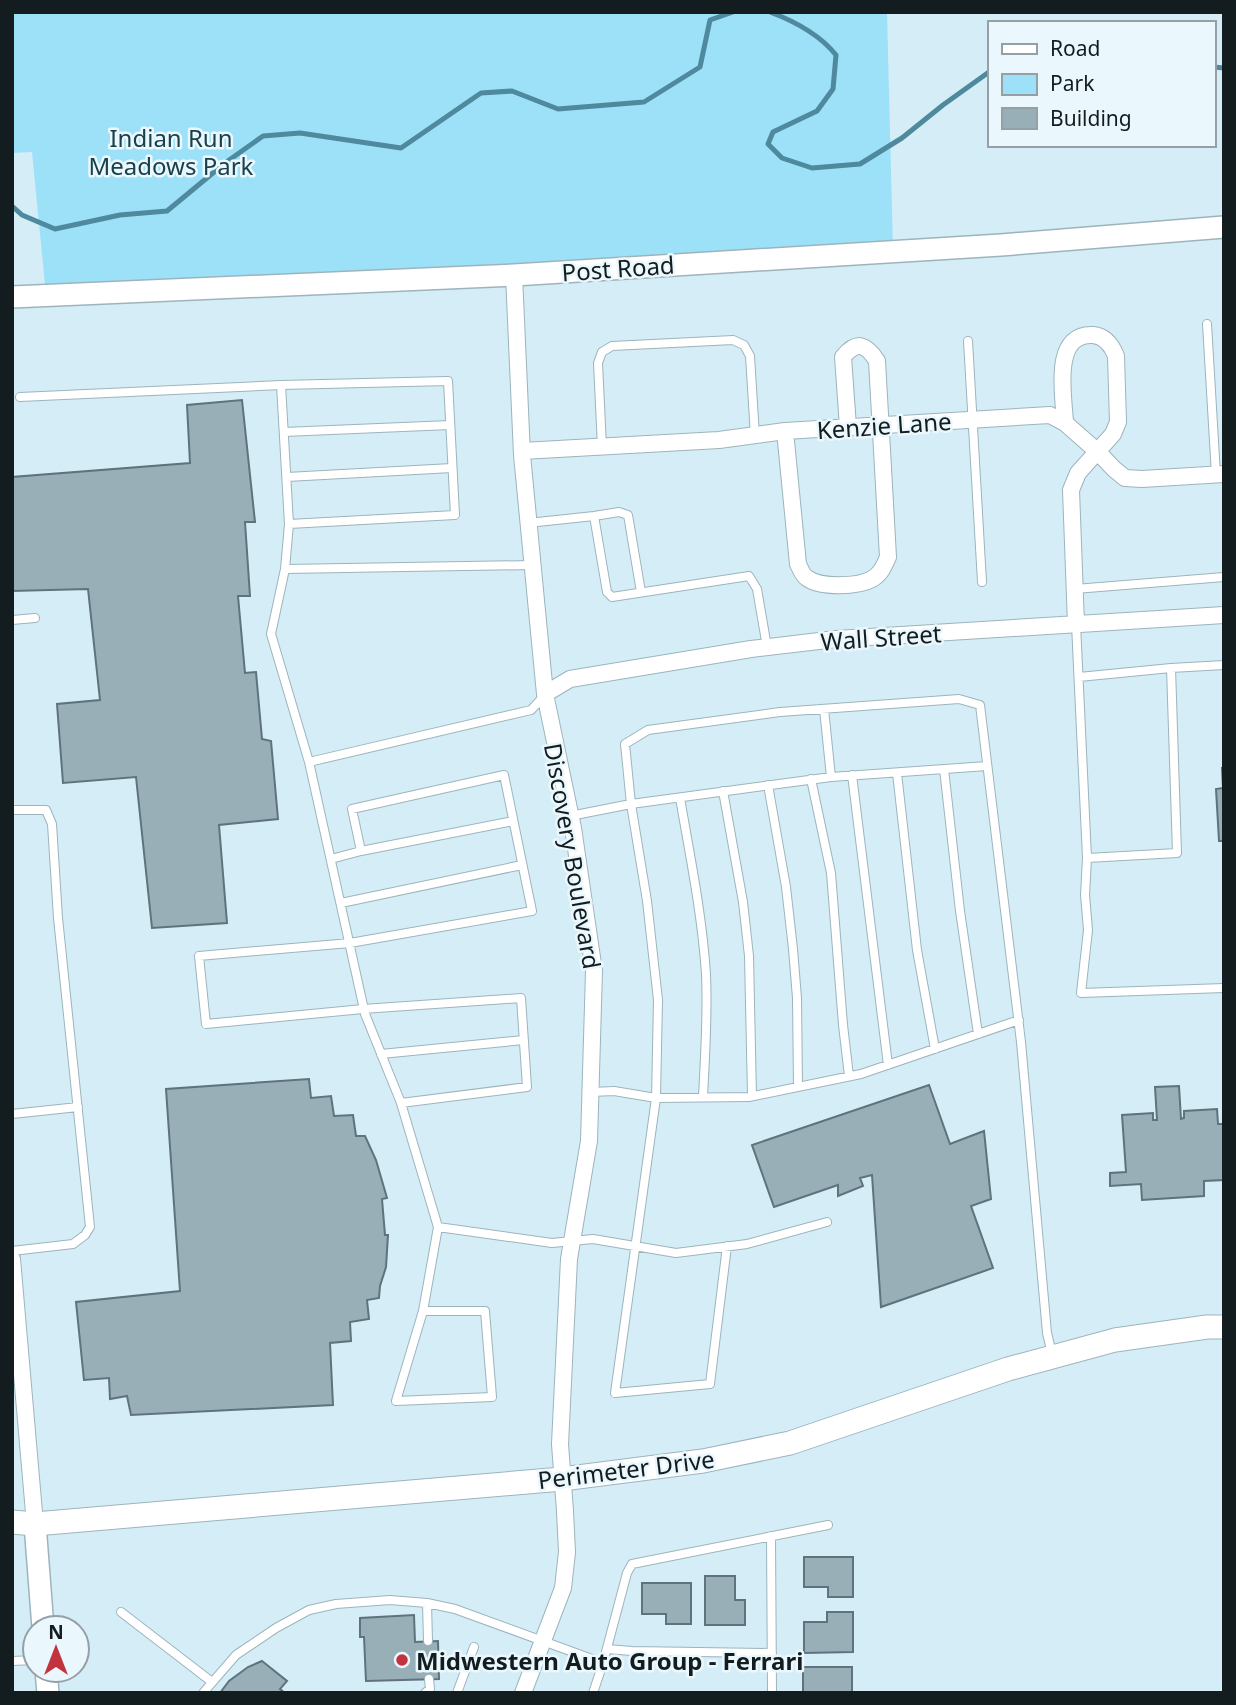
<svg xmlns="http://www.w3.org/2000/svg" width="1236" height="1705" font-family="'Noto Sans',sans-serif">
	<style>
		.green { fill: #9de1f8 }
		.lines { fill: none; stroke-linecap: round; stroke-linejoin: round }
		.stream { stroke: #4e899d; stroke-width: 5 }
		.building { fill: #99afb8; stroke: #5e737b; stroke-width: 2 }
		.service-casing { stroke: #9db4bd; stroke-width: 10 }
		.minor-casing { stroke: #9db4bd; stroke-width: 18 }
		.tertiary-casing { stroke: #9db4bd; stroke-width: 24 }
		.secondary-casing { stroke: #9db4bd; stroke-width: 25 }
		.service { stroke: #fff; stroke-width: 8 }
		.minor { stroke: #fff; stroke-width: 16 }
		.tertiary { stroke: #fff; stroke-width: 21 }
		.secondary { stroke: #fff; stroke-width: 23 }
		.poi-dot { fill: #c3333e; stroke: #eaf8fe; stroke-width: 2.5 }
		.labels { text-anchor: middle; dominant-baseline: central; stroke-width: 5; stroke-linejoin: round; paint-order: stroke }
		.park-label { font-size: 24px; fill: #1a404b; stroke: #eaf8fe }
		.street-label { font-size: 24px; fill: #131c1f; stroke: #eaf8fe }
		.poi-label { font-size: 24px; font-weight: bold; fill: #131c1f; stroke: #eaf8fe; text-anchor: start }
	</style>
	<rect width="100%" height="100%" fill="#d5edf6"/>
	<path class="green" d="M12,12H887L893,251L46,295L32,152L12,153Z"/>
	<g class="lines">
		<path class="stream" d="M770,12C794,21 820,35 836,55L833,89L817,111L773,132L768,144L782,158L812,168L860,164L902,138L943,105L989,72
			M1213,67L1224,68
			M12,206L22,215L55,229L120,215L167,211L225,163L263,136L300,133L401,148L481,93L512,91L558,109L644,102L700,67L710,20L733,12"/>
	</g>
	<path class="building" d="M242,400L255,522H245L250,596H238L245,673L256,672L262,739L271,741L278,819L219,825L227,923L152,928L136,777L63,783L57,704L100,700L88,589L12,591V477L190,463L187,405Z
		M1222,768H1224V841H1219L1216,789L1223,788Z
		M309,1079L311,1098L331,1096L334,1116L353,1115L356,1136H365L376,1160L387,1198L382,1199L385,1235H388L386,1267L380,1286L379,1298L367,1300L369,1319L350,1322L351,1341L330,1343L333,1405L131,1415L127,1396L110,1399L109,1378L84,1380L76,1302L180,1291L166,1089Z
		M929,1085L950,1144L984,1131L991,1199L971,1206L993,1268L881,1307L872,1175L860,1178L863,1186L838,1196V1185L774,1207L752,1145Z
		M1179,1086L1181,1119L1184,1118V1111L1217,1109L1218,1124H1224V1180L1204,1181V1196L1142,1200L1141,1184L1110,1186V1173L1126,1172L1122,1115L1153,1113V1120H1157L1155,1087Z
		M804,1557H853V1597H828V1587H804Z
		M705,1576H735V1600H745V1625H705Z
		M642,1583H691V1624H666V1614H642Z
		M827,1612H853V1652L804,1653V1622H827Z
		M414,1615L415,1642L438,1641L439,1679L366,1681L364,1637H360V1618Z
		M262,1661L287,1681L280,1689L285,1693H220L229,1681L248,1667Z
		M803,1667H852V1693H803Z"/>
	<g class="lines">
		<defs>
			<path id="service" d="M1207,324L1216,475
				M968,341L982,582
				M281,385L448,381L455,515L289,524
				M20,397L281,385L289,524L285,569
				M284,432L450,425
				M602,447L598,363L602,352L612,346L733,340L744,345L750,356L755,436
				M287,477L452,468
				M594,516L619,512L628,515L641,592
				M528,523L594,516L607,592L612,597L749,576L757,589L767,647
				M1075,589L1224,577
				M12,620L35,618
				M1076,624L1087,858L1177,853L1171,668L1079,677
				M1171,668L1224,665
				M545,695L531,710L309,762L365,1014L401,1103L438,1227L552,1243L593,1239L676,1253L747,1244L827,1222
				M309,762L271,634L285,569L532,565
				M944,769L960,911L978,1034
				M897,773L917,950L935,1049
				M852,775L888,1065
				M831,777L987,766
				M811,779L831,873L843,1025L849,1076
				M768,785L786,887L793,949L797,998L798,1087
				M723,791L743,902L749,956L752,1096
				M680,798C690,856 702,914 706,974C708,1015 705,1056 703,1097
				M12,810H46L52,824L58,918L90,1227L85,1235L73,1244L12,1251
				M570,816L631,804L625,744L648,730L780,712L959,699L980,705L1021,1042L1047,1333L1052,1354
				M361,851L513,821
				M1087,858L1085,895L1088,930L1081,993L1224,988
				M331,859L361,851L352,809L504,775L532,911L350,943L199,956L206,1024L363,1009L521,998L527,1087L401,1103
				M341,903L522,865
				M381,1054L524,1040
				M591,1092L614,1091L656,1098L658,1000L647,901L631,804L831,777L824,709
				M12,1114L78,1107
				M727,1246L710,1384L615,1393L656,1098L749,1097L861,1074L1019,1020
				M423,1311H485L492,1397L396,1401L423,1311L438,1227
				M771,1536L772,1693
				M427,1603L428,1641
				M121,1612L212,1682
				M607,1649L632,1651L772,1653
				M12,1661L35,1660
				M203,1693L236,1655L276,1628L309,1610L336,1604L390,1600L427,1603L455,1609L603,1663
				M425,1693L430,1689L429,1679
				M457,1693L474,1647
				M593,1693L603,1663L627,1573L632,1564L828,1525"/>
			<path id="minor" d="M514,275L522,455L545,694L573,828L594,971L589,1141L569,1259L560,1444L565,1511L567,1552L563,1588L523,1693
				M1065,423C1064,397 1051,333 1093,335C1105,336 1112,346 1116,356L1118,422L1113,434L1078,473L1071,490L1076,624
				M785,431L798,564C800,568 803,576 807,578C820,588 858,587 872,579C881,574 884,566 888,557L877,361C866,344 857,340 843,357L848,427
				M522,451L719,440L785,431L1050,415L1065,423L1098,452L1114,469L1125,478L1142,479L1224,474
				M545,694L570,679L751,649L836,639L1224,615
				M12,1259L35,1524"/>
			<path id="tertiary" d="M12,297L514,275L1001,245L1224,227
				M35,1524L43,1628
				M46,1670L48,1693"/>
			<path id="secondary" d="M12,1522L35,1524L562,1479L703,1461L790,1443L1008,1369L1115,1340L1207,1327H1224"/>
		</defs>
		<use href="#service" class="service-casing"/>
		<use href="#minor" class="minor-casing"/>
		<use href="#tertiary" class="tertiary-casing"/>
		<use href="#secondary" class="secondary-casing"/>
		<use href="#service" class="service"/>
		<use href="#minor" class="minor"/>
		<use href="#tertiary" class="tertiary"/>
		<use href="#secondary" class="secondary"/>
	</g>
	<circle class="poi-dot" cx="402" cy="1660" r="7"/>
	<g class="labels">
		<g class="park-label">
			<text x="171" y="137">Indian Run<tspan x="171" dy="28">Meadows Park</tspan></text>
		</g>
		<g class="street-label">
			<text transform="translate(618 268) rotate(-4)">Post Road</text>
			<text transform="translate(884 425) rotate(-4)">Kenzie Lane</text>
			<text transform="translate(881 637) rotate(-4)">Wall Street</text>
			<text transform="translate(573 856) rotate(80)">Discovery Boulevard</text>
			<text transform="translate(626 1469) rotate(-7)">Perimeter Drive</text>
		</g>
		<g class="poi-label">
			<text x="416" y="1660">Midwestern Auto Group - Ferrari</text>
		</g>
	</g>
	<rect width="1236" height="1705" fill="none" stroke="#131c1f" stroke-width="28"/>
	<rect x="988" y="21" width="228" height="126" fill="#eaf8fe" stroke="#94a0a5" stroke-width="2"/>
	<rect x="1002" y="44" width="35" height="10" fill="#ffffff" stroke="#94a0a5" stroke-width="2"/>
	<text x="1050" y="56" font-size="21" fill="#131c1f">Road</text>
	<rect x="1002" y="74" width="35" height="21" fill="#9de1f8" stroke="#94a0a5" stroke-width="2"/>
	<text x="1050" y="91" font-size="21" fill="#131c1f">Park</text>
	<rect x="1002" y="108" width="35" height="21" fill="#99afb8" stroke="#94a0a5" stroke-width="2"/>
	<text x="1050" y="126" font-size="21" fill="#131c1f">Building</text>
	<g transform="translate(56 1649)"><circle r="33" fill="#eaf8fe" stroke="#94a0a5" stroke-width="2"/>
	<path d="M0-5L12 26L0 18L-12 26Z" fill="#c3333e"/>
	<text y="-10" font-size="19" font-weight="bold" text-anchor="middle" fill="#131c1f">N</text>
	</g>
</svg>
